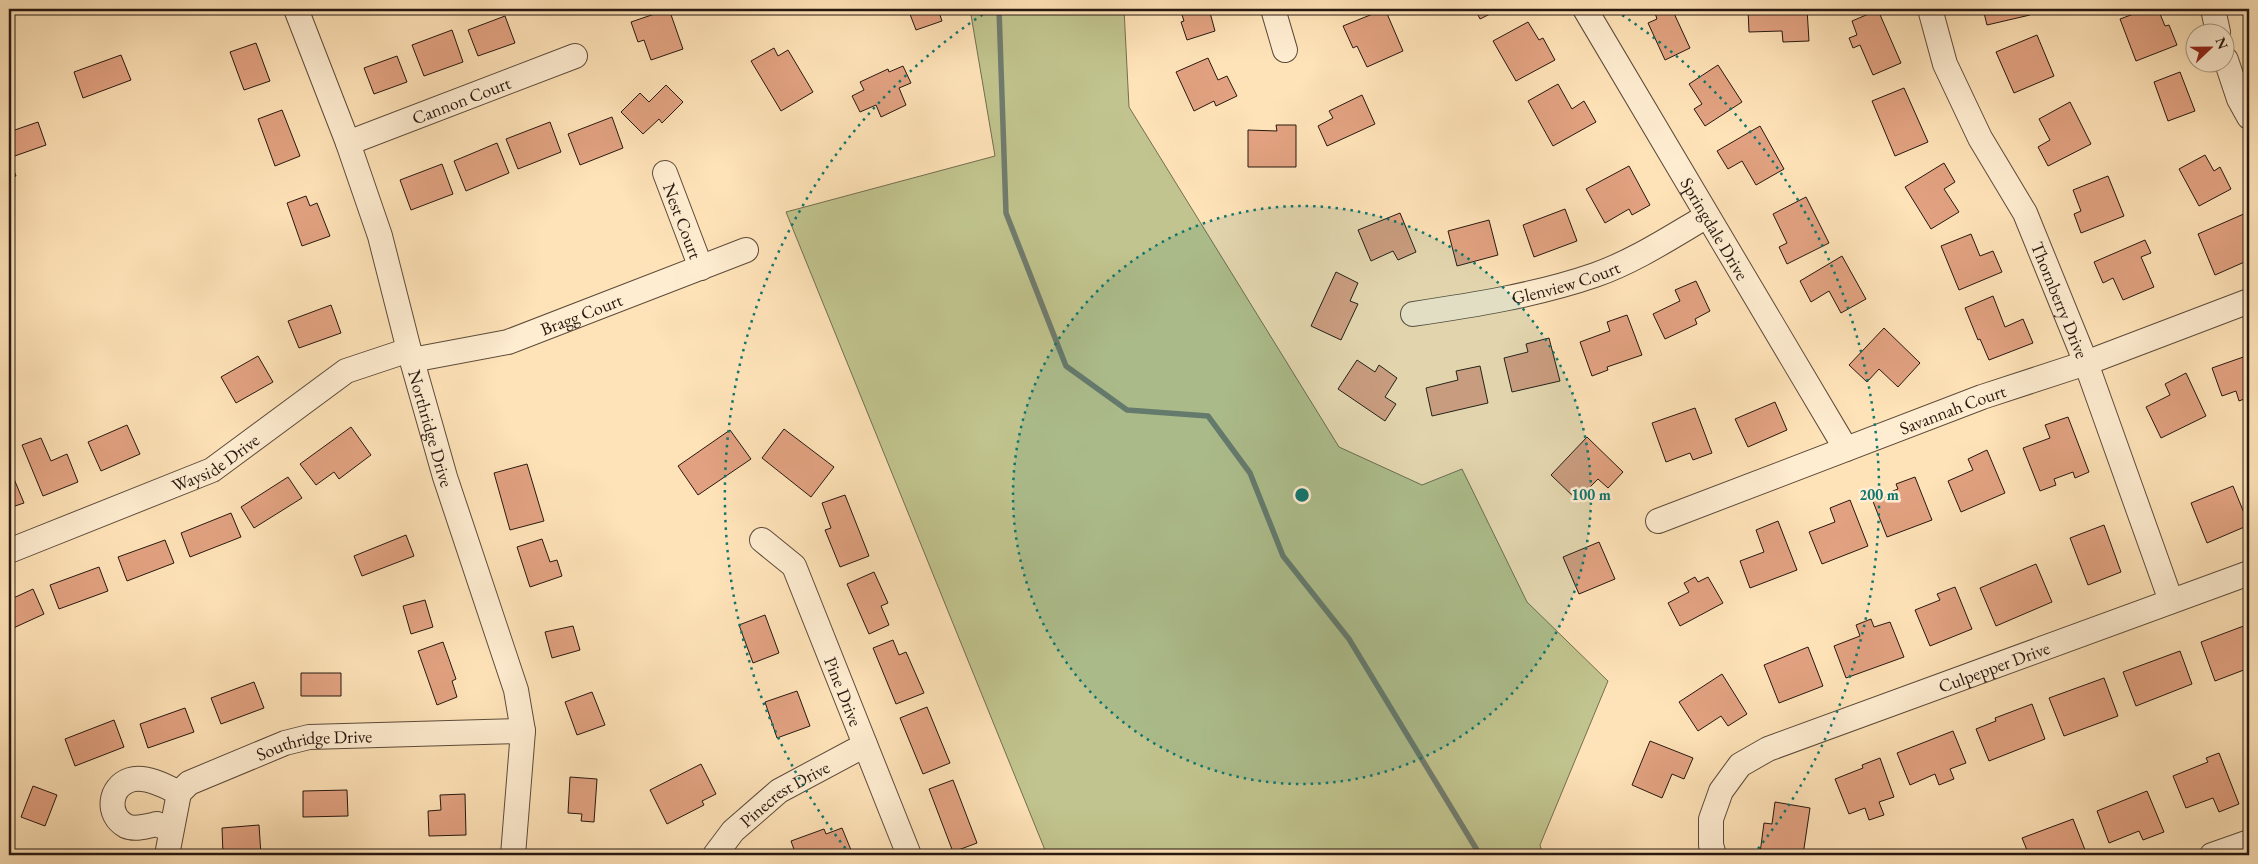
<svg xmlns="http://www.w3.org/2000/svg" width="2258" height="864" font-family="'EB Garamond',serif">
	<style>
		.green { fill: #c1c48e; stroke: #746e4f }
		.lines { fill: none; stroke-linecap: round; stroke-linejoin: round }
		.stream { stroke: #707c6e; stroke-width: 5.5 }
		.building { fill: #e2a281; stroke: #271810 }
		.minor-casing { stroke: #5d4b3a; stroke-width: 26 }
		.minor { stroke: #ffedd1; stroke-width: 24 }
		.ring { fill: none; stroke: #0f766e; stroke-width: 2.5; stroke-dasharray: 2.5 5 }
		.labels { text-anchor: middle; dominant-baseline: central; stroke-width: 5; stroke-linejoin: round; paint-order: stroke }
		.street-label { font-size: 18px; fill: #271810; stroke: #ffedd1 }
		.centre { fill: #0f766e; stroke: #ffedd1; stroke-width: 2.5 }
		.ring-label { font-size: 15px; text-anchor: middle; font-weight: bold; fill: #0f766e; stroke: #ffedd1; stroke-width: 5; stroke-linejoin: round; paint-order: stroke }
	</style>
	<rect width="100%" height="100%" fill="#ffe3b8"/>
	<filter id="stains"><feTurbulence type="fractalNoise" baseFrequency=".004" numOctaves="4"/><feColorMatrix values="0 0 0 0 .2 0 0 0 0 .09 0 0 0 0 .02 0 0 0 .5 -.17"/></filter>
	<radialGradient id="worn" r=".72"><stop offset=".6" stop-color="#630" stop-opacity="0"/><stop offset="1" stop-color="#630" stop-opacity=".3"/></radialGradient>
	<path class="green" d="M970,9H1124L1129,107L1339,447L1422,485L1462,469L1527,602L1608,681L1540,845L1543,855H1047L786,212L995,156Z"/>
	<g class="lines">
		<path class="stream" d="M999,9L1006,213L1066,366L1127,410L1208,416L1250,473L1283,556L1349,639L1480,855"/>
	</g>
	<path class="building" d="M669,9L683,49L651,60L644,40L638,42L631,22Z
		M740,9H768L767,14Z
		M908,9H938L942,21L916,30Z
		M1180,9H1209L1215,31L1187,40L1181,22L1184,21Z
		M1385,9L1403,51L1367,67L1357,46L1353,48L1343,26Z
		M1475,9H1500L1480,19Z
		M1664,9H1672L1690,48L1665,60L1648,23L1657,19L1655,13Z
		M1748,9H1807L1809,41L1783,42L1782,31L1749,32Z
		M1983,9H2029L2030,15L1987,25Z
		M2147,9H2158L2165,26L2169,25L2177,45L2136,61L2120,19Z
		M1878,10L1901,63L1873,75L1860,45L1853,48L1849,38L1857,35L1852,21Z
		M505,16L515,43L478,56L468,30Z
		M1528,22L1539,40L1543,38L1555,60L1516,81L1493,41Z
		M452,30L463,62L424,76L412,45Z
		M2037,35L2054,76L2014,93L1996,52Z
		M256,43L270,81L244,90L230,52Z
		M774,48L778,56L788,50L813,92L781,111L751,61Z
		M121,55L131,80L83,98L74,72Z
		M397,56L407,82L374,94L364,68Z
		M1208,58L1218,80L1227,76L1237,96L1216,106L1214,101L1194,111L1176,72Z
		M1718,65L1742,102L1705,126L1694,109L1702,104L1689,84Z
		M903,66L911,83L899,88L906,105L881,117L876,105L860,112L852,96L864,90L860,82L888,69L889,72Z
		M2180,72L2195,111L2168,121L2154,82Z
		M1558,84L1572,109L1584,101L1596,122L1553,146L1528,101Z
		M666,85L683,102L662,123L659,119L643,134L621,112L640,93L649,102Z
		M1904,88L1928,142L1895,156L1872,101Z
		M1362,95L1375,124L1327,146L1318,126L1333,118L1329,111Z
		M2070,102L2091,144L2048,166L2038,147L2050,140L2039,119Z
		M282,110L300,156L275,166L258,119Z
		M612,117L623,148L580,165L568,134Z
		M38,122L46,145L9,158L16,176L9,178V132Z
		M550,122L561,152L518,169L506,139Z
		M1276,125H1296V167H1248V130L1277,131Z
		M1760,126L1784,169L1756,185L1742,161L1728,169L1717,151Z
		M497,143L509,173L466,191L454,161Z
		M2205,155L2214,171L2220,167L2231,189L2199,206L2179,169Z
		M1944,163L1955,182L1944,189L1959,212L1931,229L1905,187Z
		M442,164L453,194L411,210L400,180Z
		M1629,166L1650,205L1632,215L1629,209L1605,223L1586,189Z
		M2108,176L2124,216L2081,233L2074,214L2081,211L2073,190Z
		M306,196L310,206L317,203L330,236L302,246L287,203Z
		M1806,197L1829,243L1787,264L1779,247L1787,243L1773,214Z
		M1565,209L1577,241L1534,257L1523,225Z
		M1400,213L1416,252L1398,260L1393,251L1371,261L1358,230Z
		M2246,213L2249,220V260L2215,275L2198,234Z
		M1489,220L1498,255L1457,266L1448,231Z
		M1971,234L1980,256L1993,251L2002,272L1959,290L1941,246Z
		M2145,240L2151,253L2141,257L2154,287L2123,300L2113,278L2103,283L2094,262Z
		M1842,256L1866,299L1841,313L1829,291L1811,302L1800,281Z
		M1336,272L1358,283L1350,301L1358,304L1341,340L1311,326Z
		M1696,281L1710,311L1695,319L1697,324L1665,339L1653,314L1680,301L1675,290Z
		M1993,296L2005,327L2023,319L2033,343L1989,360L1980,339L1978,340L1965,308Z
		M331,305L341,333L299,348L288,321Z
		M1627,315L1642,355L1607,367L1608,370L1592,376L1580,342L1610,331L1607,322Z
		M1884,328L1920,363L1898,387L1879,369L1867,382L1849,365Z
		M1549,338L1560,381L1512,392L1504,358L1528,352L1526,344Z
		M2249,355V397L2239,401L2236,391L2222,396L2212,368Z
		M258,356L273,382L236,403L221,377Z
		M1357,360L1375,372L1379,365L1397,378L1385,397L1396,404L1385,421L1338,389Z
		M1480,366L1488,403L1432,416L1426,388L1458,380L1456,371Z
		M2186,373L2206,416L2161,438L2146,407L2170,395L2165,384Z
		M1775,402L1787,430L1748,447L1735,419Z
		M1695,408L1712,453L1693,460L1690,453L1666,462L1652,423Z
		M2068,417L2089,472L2075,478L2073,472L2054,479L2056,485L2040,491L2023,448L2050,438L2045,425Z
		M127,425L140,454L101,471L88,442Z
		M351,427L371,455L339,479L334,472L316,485L300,464Z
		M784,429L834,467L811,497L762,458Z
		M730,430L751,459L698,495L678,466Z
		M1587,437L1623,472L1608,488L1598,479L1577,500L1551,475Z
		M41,438L51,461L67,454L78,482L43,496L22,445Z
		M1987,450L2005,493L1961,512L1948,481L1973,470L1968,459Z
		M527,464L544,521L510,530L494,473Z
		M12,474L24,503L9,508V475Z
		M288,477L302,498L254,528L241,507Z
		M1915,477L1932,520L1887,537L1872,499L1898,489L1896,484Z
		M2233,486L2249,525L2207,543L2191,503Z
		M845,495L869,556L840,567L825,530L831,528L822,503Z
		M1850,500L1868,546L1822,564L1809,532L1835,522L1830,508Z
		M231,513L241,537L190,557L181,533Z
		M1778,521L1797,570L1750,588L1740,561L1764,552L1756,530Z
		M2104,525L2121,572L2088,585L2070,538Z
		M406,535L414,556L362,576L354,556Z
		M542,539L550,562L557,560L562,576L530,587L517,547Z
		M165,540L174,563L127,581L118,557Z
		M1599,542L1615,579L1579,594L1563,557Z
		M2036,564L2052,602L1996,626L1980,588Z
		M99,567L108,591L59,609L50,585Z
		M874,572L888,603L881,606L889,625L869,634L847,584Z
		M1695,577L1698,582L1708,577L1723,603L1680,626L1668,603L1689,592L1684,583Z
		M1955,587L1972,629L1930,646L1915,610L1940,600L1937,594Z
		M33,589L44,614L9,630V600Z
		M425,600L433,627L411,634L403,606Z
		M765,615L779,653L753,663L739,625Z
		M1871,619L1874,627L1890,622L1904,657L1846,678L1834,646L1860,636L1856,625Z
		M2249,624V668L2215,681L2201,642Z
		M573,626L580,650L552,658L545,632Z
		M893,640L899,655L906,652L924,693L896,704L873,648Z
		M443,642L456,679L452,681L457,697L437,705L418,651Z
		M1808,647L1823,686L1779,703L1764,665Z
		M2180,651L2192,684L2136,706L2123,672Z
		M301,673H341V696H301Z
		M1722,674L1747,714L1728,726L1721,716L1698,731L1679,702Z
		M2104,678L2118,716L2064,736L2049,698Z
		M254,682L264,708L221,724L211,698Z
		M797,691L810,726L777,738L765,702Z
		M592,692L605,725L577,735L565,702Z
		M2032,704L2045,739L1989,761L1976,729L1996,721L1995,718Z
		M927,707L950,763L923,774L900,718Z
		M185,708L194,732L148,748L140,724Z
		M114,720L124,747L75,766L65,739Z
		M1953,731L1966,763L1950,769L1954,779L1939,785L1935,774L1910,785L1897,753Z
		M1650,741L1693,758L1684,779L1672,774L1662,798L1632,785Z
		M2219,753L2239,804L2219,812L2213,798L2186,808L2173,776L2208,762L2206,758Z
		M1880,758L1894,797L1879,802L1884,815L1869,820L1865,808L1849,814L1835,779L1863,768L1862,765Z
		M701,764L716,794L702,801L704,805L667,824L650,790Z
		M570,777L597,779L594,822L581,821L582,814L568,813Z
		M953,780L977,843L953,852L929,789Z
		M33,786L57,795L45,826L21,817Z
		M347,790L348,816L303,817V791Z
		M2147,791L2164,832L2143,840L2139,831L2109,843L2097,811Z
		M465,794L466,835L429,836L428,811L441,810L440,795Z
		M1775,802L1810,808L1803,855L1760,853L1764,823L1772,824Z
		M2073,819L2087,855H2029L2022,838Z
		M259,825L261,855H223L222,828Z
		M842,828L851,850L837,855H796L791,841L824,829L826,834Z"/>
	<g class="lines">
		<defs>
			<g id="minor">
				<path id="s1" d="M296,9L348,143L380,236L409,350L445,477L516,690L523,731L513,855"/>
				<path d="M1273,9L1285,50"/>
				<path id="s2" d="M1585,9L1846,449"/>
				<path id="s3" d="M1930,9L1945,64L1980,138L2025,213L2086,363L2171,601"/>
				<path d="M2213,9L2218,32"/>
				<path d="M2226,60L2239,99L2249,117"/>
				<path id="s4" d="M348,143L575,56"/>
				<path id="s5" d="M665,173L701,268"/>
				<path id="s6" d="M1413,314C1474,305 1537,295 1595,275C1635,261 1671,237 1707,216"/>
				<path id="s7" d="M412,360L508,342L746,250"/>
				<path id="s8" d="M1658,521L1982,397L2086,363L2249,301"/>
				<path id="s9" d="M762,540L794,566L909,855"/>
				<path id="s10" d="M9,551L212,470L346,371L409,350"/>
				<path d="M170,830L157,824C148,826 135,830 126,826C106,815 109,787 130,780C145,775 166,786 179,793"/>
				<path id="s11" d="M167,855L179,793L189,783L285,743L309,737L523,731"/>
				<path id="s12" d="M715,855L733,831L779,791L865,745"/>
				<path id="s13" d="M1714,855L1711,845V819L1721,791L1740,765L1768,749L2249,573"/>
				<path d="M2212,855L2249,842"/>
			</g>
		</defs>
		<use href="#minor" class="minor-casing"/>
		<use href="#minor" class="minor"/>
	</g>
	<circle cx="1302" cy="495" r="289" fill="#0f766e" fill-opacity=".12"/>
	<g class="ring">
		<circle cx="1302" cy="495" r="289"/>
		<path d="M850 854A577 577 0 0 1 988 11M1616 11A577 577 0 0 1 1754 854"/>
	</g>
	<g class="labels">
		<g class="street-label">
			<text stroke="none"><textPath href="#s4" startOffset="121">Cannon Court</textPath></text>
			<text stroke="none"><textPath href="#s5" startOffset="51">Nest Court</textPath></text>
			<text stroke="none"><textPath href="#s2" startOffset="255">Springdale Drive</textPath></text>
			<text stroke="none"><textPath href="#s6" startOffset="156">Glenview Court</textPath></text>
			<text stroke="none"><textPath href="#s3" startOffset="320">Thornberry Drive</textPath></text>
			<text stroke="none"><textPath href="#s7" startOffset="176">Bragg Court</textPath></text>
			<text stroke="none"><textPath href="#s8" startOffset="315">Savannah Court</textPath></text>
			<text stroke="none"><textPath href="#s1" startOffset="441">Northridge Drive</textPath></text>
			<text stroke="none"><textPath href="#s10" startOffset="225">Wayside Drive</textPath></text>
			<text stroke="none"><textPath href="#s13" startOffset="371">Culpepper Drive</textPath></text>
			<text stroke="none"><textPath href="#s9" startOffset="176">Pine Drive</textPath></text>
			<text stroke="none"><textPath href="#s11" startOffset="210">Southridge Drive</textPath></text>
			<text stroke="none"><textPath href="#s12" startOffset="94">Pinecrest Drive</textPath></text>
		</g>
	</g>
	<circle cx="1302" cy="495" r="8" class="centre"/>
	<g class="ring-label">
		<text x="1591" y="500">100 m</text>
		<text x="1879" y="500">200 m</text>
	</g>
	<rect width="2258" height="864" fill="none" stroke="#ffe3b8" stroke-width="30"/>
	<rect x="10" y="10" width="2238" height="844" fill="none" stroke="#271810" stroke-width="2.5"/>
	<rect x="15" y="15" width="2228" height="834" fill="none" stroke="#271810"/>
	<g transform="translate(2210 48) rotate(68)"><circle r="24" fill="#ffedd1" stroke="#a99884"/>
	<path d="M0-4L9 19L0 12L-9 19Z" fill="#8f2418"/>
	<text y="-8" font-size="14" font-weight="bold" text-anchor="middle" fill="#271810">N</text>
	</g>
	<rect width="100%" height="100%" filter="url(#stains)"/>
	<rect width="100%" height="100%" fill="url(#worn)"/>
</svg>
